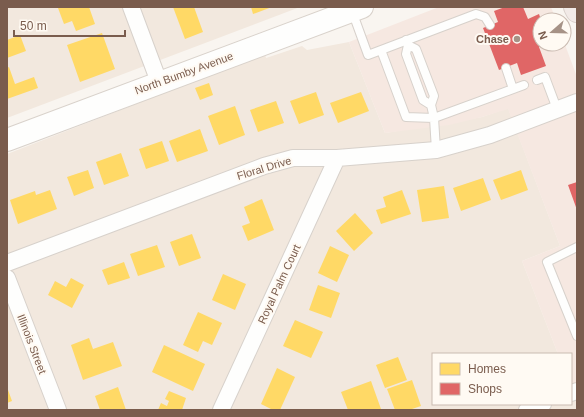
<svg xmlns="http://www.w3.org/2000/svg" width="584" height="417" font-family="Arial,sans-serif">
	<style>
		.residential { fill: #f2e8de }
		.commercial { fill: #f6e8e1 }
		.homes { fill: #ffd966 }
		.shops { fill: #e06666 }
		.lines { fill: none; stroke-linecap: round; stroke-linejoin: round }
		.lane-casing { stroke: #d7d1cb; stroke-width: 10 }
		.street-casing { stroke: #d7d1cb; stroke-width: 18 }
		.secondary-casing { stroke: #d9d2cb; stroke-width: 24 }
		.highway-casing { stroke: #dad1cc; stroke-width: 24 }
		.lane { stroke: #fefefd; stroke-width: 8 }
		.street { stroke: #fefefd; stroke-width: 16 }
		.secondary { stroke: #fefefd; stroke-width: 22 }
		.highway { stroke: #f2eae7; stroke-width: 22 }
		.poi-dot { fill: #a69286; stroke: #fffaf3; stroke-width: 1.5 }
		.labels { text-anchor: middle; dominant-baseline: central; stroke-width: 4; stroke-linejoin: round; paint-order: stroke }
		.poi-label { font-size: 11px; font-weight: bold; fill: #7a5c4d; stroke: #fffaf3; text-anchor: end }
		.street-label { font-size: 11px; fill: #7a5c4d; stroke: #fffaf3 }
	</style>
	<rect width="100%" height="100%" fill="#f9f5f0"/>
	<path class="residential" d="M7,7H300L7,118Z
		M349,42L385,133L482,117L508,108L560,246L522,261L558,354H433V404H571V388L577,404V410H7V154L265,54L266,58L302,46L307,50Z"/>
	<path class="commercial" d="M439,7H551L556,20H540V44H564V42L577,77V404L571,388V354H558L522,261L560,246L508,109L482,117L449,125L385,133L349,42Z"/>
	<path class="homes" d="M62,7H89L95,24L76,31L72,21L64,24L58,8Z
		M173,7H194L203,32L185,39Z
		M251,7H272L253,14Z
		M102,33L115,69L80,82L67,45Z
		M20,35L26,51L7,58V40Z
		M9,67L15,84L34,77L38,88L7,99V68Z
		M209,83L213,95L200,100L195,88Z
		M316,92L324,115L299,124L290,101Z
		M361,92L369,111L338,123L330,103Z
		M276,101L284,123L258,132L250,110Z
		M235,106L245,135L219,145L208,116Z
		M200,129L208,151L177,162L169,141Z
		M162,141L169,161L146,169L139,149Z
		M121,153L129,176L104,185L96,162Z
		M88,170L94,188L74,196L67,177Z
		M521,170L528,190L501,200L493,180Z
		M483,178L491,200L461,211L453,188Z
		M444,186L449,218L422,222L417,190Z
		M50,190L57,209L18,224L10,200L35,191L36,195Z
		M402,190L411,214L381,224L376,210L386,207L383,197Z
		M262,199L274,230L248,241L242,226L250,223L244,207Z
		M355,213L373,233L354,251L336,231Z
		M192,234L201,258L179,266L170,242Z
		M157,245L165,267L138,276L130,254Z
		M330,246L349,255L337,282L318,273Z
		M124,262L130,278L108,285L102,270Z
		M223,274L246,284L235,310L212,300Z
		M71,278L84,285L72,308L48,295L55,281L66,287Z
		M318,285L340,293L331,318L309,310Z
		M198,312L222,323L212,345L203,341L198,352L183,345Z
		M295,320L323,332L311,358L283,346Z
		M89,338L93,349L113,342L122,366L83,380L71,345Z
		M164,345L205,364L193,391L152,372Z
		M398,357L407,380L385,388L376,365Z
		M277,368L295,377L280,410H273L261,404Z
		M412,380L421,406L409,410H395L387,389Z
		M371,381L381,409L348,410L341,392Z
		M7,387L12,401L7,403Z
		M118,387L126,410H100L95,396Z
		M169,391L186,398L182,410H158L161,403L167,406L169,401L165,399Z"/>
	<path class="shops" d="M505,7H523L528,19L539,14L541,20L540,44H546L539,47L546,66L521,75L517,63L499,70L483,28L498,22L494,11Z
		M577,182V210L568,185Z"/>
	<g class="lines">
		<defs>
			<path id="lane" d="M352,11L368,55L476,14L485,17L490,25
				M406,40L408,45L406,54L423,100L431,105
				M381,50L406,117L434,118L431,105L434,96L416,49L408,45
				M506,68L513,89
				M537,80L545,77L557,109
				M436,150L434,118L524,85
				M577,247L547,262L577,336"/>
			<path id="street" d="M131,7L159,82
				M7,263L264,166L293,158H337L436,150L490,135L577,102
				M7,278L58,410
				M571,393L577,391
				M221,410L337,158
				M527,410L543,404"/>
			<path id="secondary" d="M7,140L362,7"/>
			<path id="highway" d="M575,7L577,11"/>
		</defs>
		<use href="#lane" class="lane-casing"/>
		<use href="#street" class="street-casing"/>
		<use href="#secondary" class="secondary-casing"/>
		<use href="#highway" class="highway-casing"/>
		<use href="#lane" class="lane"/>
		<use href="#street" class="street"/>
		<use href="#secondary" class="secondary"/>
		<use href="#highway" class="highway"/>
	</g>
	<circle class="poi-dot" cx="517" cy="39" r="4"/>
	<g class="labels">
		<g class="poi-label">
			<text x="509" y="39">Chase</text>
		</g>
		<g class="street-label">
			<text transform="translate(184 73) rotate(-20)">North Bumby Avenue</text>
			<text transform="translate(264 168) rotate(-17)">Floral Drive</text>
			<text transform="translate(279 284) rotate(-65)">Royal Palm Court</text>
			<text transform="translate(32 344) rotate(69)">Illinois Street</text>
		</g>
	</g>
	<rect width="584" height="417" fill="none" stroke="#7a5c4d" stroke-width="16"/>
	<rect x="432" y="353" width="140" height="52" fill="#fffaf3" stroke="#cabbb1"/>
	<rect x="440" y="363" width="20" height="12" fill="#ffd966" stroke="#cabbb1"/>
	<text x="468" y="373" font-size="12" fill="#7a5c4d">Homes</text>
	<rect x="440" y="383" width="20" height="12" fill="#e06666" stroke="#cabbb1"/>
	<text x="468" y="393" font-size="12" fill="#7a5c4d">Shops</text>
	<g transform="translate(552 32) rotate(250)"><circle r="19" fill="#fffaf3" stroke="#cabbb1"/>
	<path d="M0-3L7 15L0 10L-7 15Z" fill="#a69286"/>
	<text y="-6" font-size="11" font-weight="bold" text-anchor="middle" fill="#7a5c4d">N</text>
	</g>
	<path d="M14 30v6h111v-6" fill="none" stroke="#7a5c4d" stroke-width="2"/>
	<text x="20" y="30" font-size="12" fill="#7a5c4d" stroke="#fffaf3" stroke-width="3" paint-order="stroke">50 m</text>
</svg>
